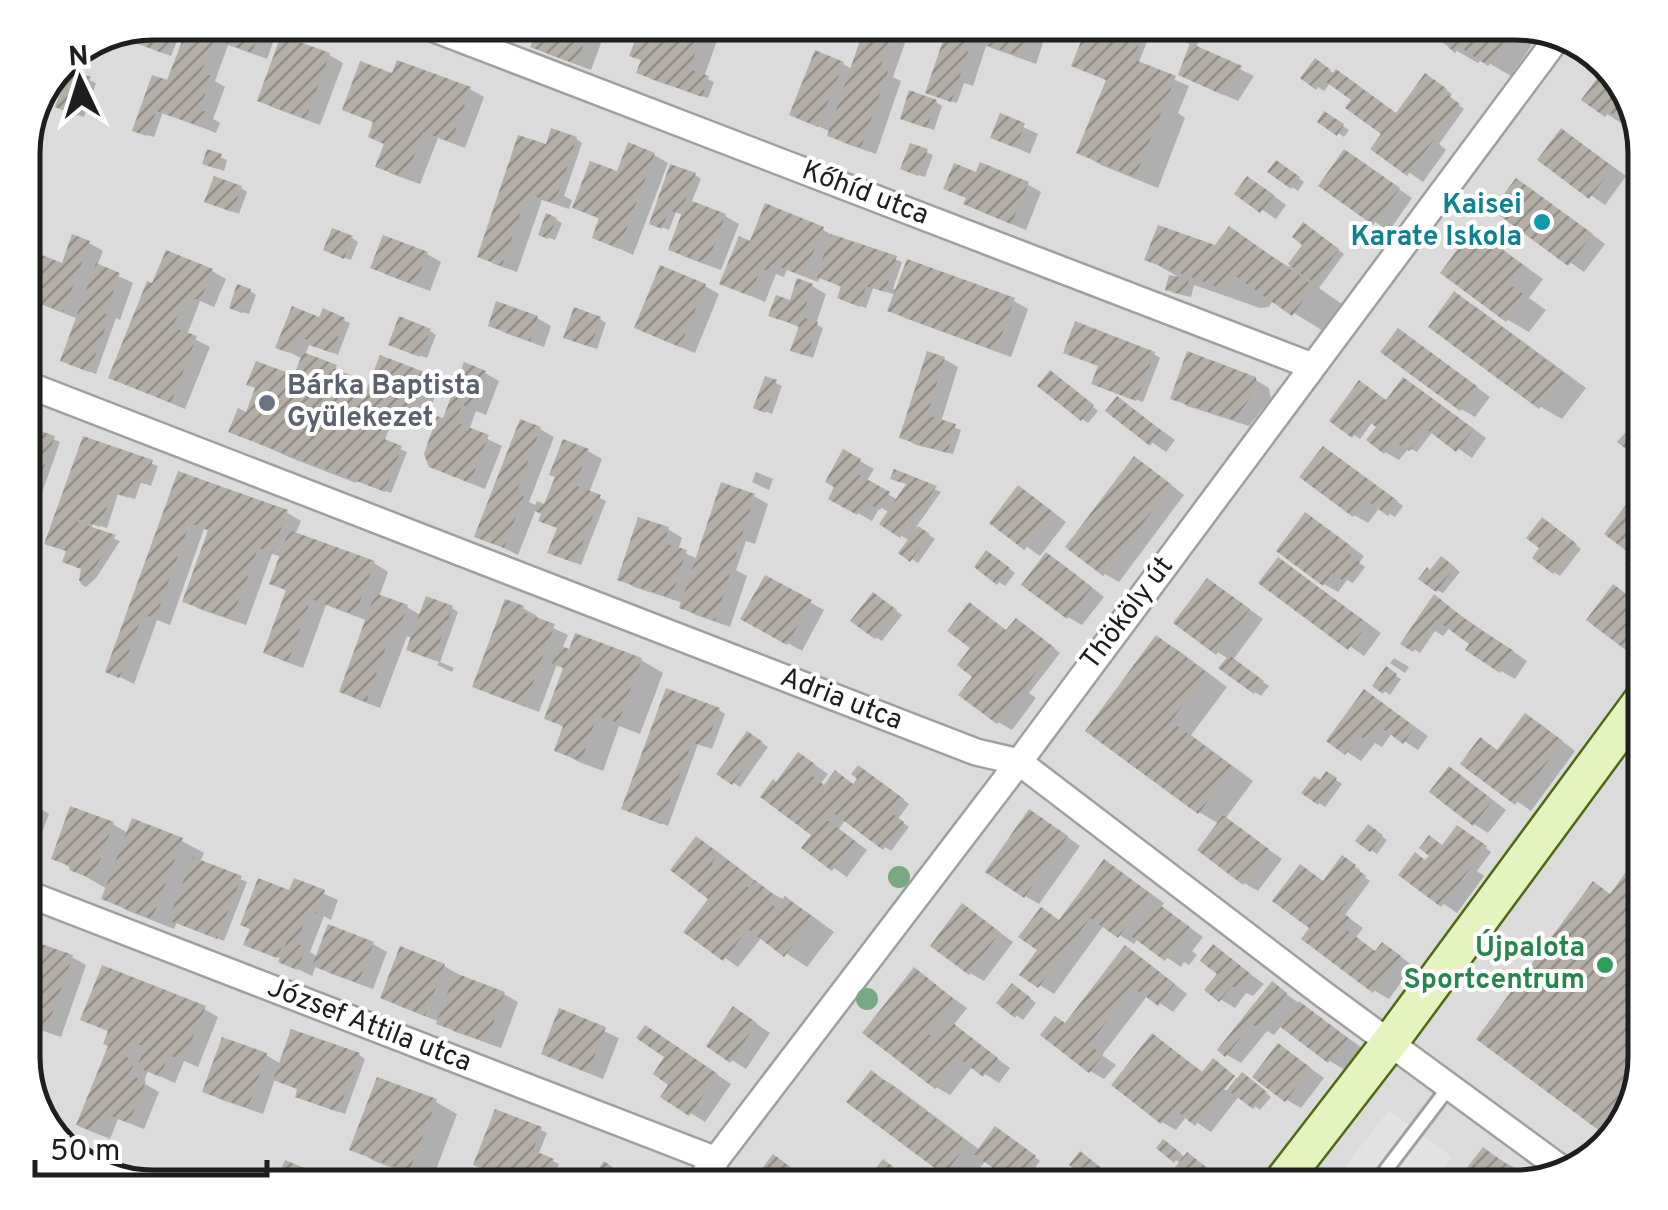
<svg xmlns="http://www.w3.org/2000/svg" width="1668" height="1210" font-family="Overpass,sans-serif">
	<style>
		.residential { fill: #dcdbdb }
		.parking { fill: #e2e2e2 }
		.shadow { fill: #0003 }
		.building { fill: url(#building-hatch) }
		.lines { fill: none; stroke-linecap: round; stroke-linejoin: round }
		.lane-casing { stroke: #9f9f9f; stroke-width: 18 }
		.street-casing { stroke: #9f9f9f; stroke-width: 30 }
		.secondary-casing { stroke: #4d6a10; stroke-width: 40 }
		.lane { stroke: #fff; stroke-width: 12 }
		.street { stroke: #fff; stroke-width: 25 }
		.secondary { stroke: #e5f3be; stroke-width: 35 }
		.tree { fill: #78a982 }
		.culture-dot { fill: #0f9aa8; stroke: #fff; stroke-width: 4 }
		.worship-dot { fill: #6b7280; stroke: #fff; stroke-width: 4 }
		.leisure-dot { fill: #2e9e5b; stroke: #fff; stroke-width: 4 }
		.labels { text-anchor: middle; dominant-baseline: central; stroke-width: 8; stroke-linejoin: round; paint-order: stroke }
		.street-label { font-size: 28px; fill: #1e1e1e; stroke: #fff }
		.culture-label { font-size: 28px; font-weight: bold; fill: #0d838f; stroke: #fff; text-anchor: end }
		.worship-label { font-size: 28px; font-weight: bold; fill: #5b616d; stroke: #fff; text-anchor: start }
		.leisure-label { font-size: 28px; font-weight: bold; fill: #27864d; stroke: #fff; text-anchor: end }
		.rim { fill: none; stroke: #1e1e1e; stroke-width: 5 }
	</style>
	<defs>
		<pattern id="building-hatch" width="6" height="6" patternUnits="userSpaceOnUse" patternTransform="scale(2.5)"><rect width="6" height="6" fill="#b3afa8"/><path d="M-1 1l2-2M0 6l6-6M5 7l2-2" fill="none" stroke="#918e88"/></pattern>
	</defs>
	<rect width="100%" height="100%" fill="#eeede5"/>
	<path class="residential" d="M153,23H1516L1594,49L1632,95L1645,152V1058L1619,1136L1573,1174L1515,1187H152L74,1161L23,1065V144L67,55Z"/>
	<path class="parking" d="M1389,1110L1452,1157L1429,1187H1329Z"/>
	<path class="shadow" d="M153,22L184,23L171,56L125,37L126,33Z
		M191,23H280L267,59L228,45L215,81L225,87L213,119L220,123L216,133L163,112L154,137L141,133L169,83Z
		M531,23H600L607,27L591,70L548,54L534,46L541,26Z
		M678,23H713L722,27L704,77L714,82L708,98L653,80L639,71L674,35Z
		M799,23H842L837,37Z
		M868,23H912L893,77L901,81L876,154L844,143L830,135L831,132L792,114L843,64L852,69Z
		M930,23H1114L1149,37L1138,64L1189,86L1178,113L1185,118L1158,188L1101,165L1079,152L1108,80L1085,40L1049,25L1036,64L986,46L973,86L964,83L957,103L934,96L949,29Z
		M1141,23H1206L1196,48L1254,76L1238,101L1195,82L1192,45Z
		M1442,23H1516L1541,31L1511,76L1482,59L1478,63L1457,51L1434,32Z
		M104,41L100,54L85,48Z
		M329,55L343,63L320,125L274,108L260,100Z
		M1321,65L1398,115L1432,80L1452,94L1449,99L1464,109L1439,144L1446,150L1423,182L1374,148L1384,134L1354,100L1330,83L1324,91L1304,77Z
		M1609,67L1632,95L1640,131L1624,120L1621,123L1585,100Z
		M70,72L96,83L84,117L64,110Z
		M393,76L470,89L484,97L465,148L438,138L420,184L392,174L378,166L386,145L371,136L375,123L345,109Z
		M936,102L942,106L934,130L909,121Z
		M1325,114L1349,130L1344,137L1320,121Z
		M1002,117L1038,134L1030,154L993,137Z
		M576,139L582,143L564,196L572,200L569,209L542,200L517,272L494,264L480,255L547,147Z
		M1575,139L1626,176L1605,205L1540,160Z
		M911,146L933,155L925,177L909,172Z
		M209,152L227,160L224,171L211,166Z
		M654,155L668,163L633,255L595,237L601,220L575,207L618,175Z
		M1357,161L1412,198L1389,231L1321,186Z
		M1283,167L1304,182L1298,191L1292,187Z
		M695,175L701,179L691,203L725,216L739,224L721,270L685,257L671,249L684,215L676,212L669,230L652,223Z
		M977,175L1027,184L1041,192L1026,230L980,211Z
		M1262,187L1286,205L1276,219L1237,193Z
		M241,188L247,192L239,214L213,204Z
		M1531,189L1605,244L1584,272L1495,210Z
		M556,220L562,223L555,240L547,237Z
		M822,229L836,238L902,262L893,289L898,291L908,262L1014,301L1028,309L1011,357L905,318L891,310L896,295L873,288L866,308L846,301L843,288L820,277L818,282L787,270L784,277L776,274L765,302L740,291L751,244Z
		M1310,229L1344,254L1319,288L1352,311L1333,337L1273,300L1269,307L1260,308L1194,285L1191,297L1174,293L1168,289L1182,279L1147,259L1216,248L1230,230L1289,267L1305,244Z
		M1474,231L1495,244L1543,279L1529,298L1546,310L1529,332L1508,320L1443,272Z
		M352,238L358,242L351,260L332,253Z
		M89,243L103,251L97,266L133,283L120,320L116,318L96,374L69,364L78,319L43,305L29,297Z
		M427,254L441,262L430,291L387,275L373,267Z
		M212,271L226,279L214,307L200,301L187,335L210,347L185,409L140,390L148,284Z
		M705,286L719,294L695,353L651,335Z
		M812,286L826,294L816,324L823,328L813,358L800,353L801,328L771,315Z
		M250,291L256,295L249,314L238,311Z
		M1455,295L1476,307L1586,388L1562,419L1541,407L1432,326Z
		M324,312L350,323L338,355L310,343L305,355L350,375L342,394L362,402L426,375L440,384L422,429L394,417L384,442L407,452L391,493L357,480L356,483L291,458L231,431L248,415L296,378L303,359L279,347L319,319Z
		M537,318L551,326L544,347L505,333L491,325Z
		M600,319L606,323L597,349L573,341Z
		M430,331L436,335L427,358L397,347Z
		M1399,331L1490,397L1475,417L1461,409Z
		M1154,354L1160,358L1143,402L1100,386Z
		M944,359L958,367L941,422L961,430L953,454L916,445L902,437Z
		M485,373L499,381L486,415L476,411L469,430L502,446L485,489L447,474L431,466L444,421Z
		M1057,377L1098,411L1088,423L1082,419Z
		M767,379L782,386L772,414L762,410Z
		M1254,379L1269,388L1271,398L1249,426L1187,406L1173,397Z
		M1418,388L1486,438L1472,458L1433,431L1417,452L1409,448L1399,460L1385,452L1387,436L1373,421L1360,439L1333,420L1387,402Z
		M1118,399L1175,440L1166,452L1108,411Z
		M540,429L554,437L529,502L537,506L546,507L588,451L602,459L589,493L606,501L581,565L556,555L559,528L536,509L518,555L477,535Z
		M36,432L60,442L25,540H23V470Z
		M84,439L158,466L151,486L141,482L135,499L118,494L107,528L93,524L91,529L120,541L96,578L86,587L81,584L84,569L65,561L69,551L47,543Z
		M1324,449L1403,506L1395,517L1380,507L1368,523L1354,515Z
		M844,452L874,469L866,482L898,500L909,484L895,473L941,492L916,527L935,539L918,563L902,552L910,541L882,524L890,513L880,507L872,521L831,498Z
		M1148,467L1184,495L1119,582L1105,574Z
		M756,472L773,479L769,490L752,482Z
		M180,474L286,512L301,521L295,535L374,563L388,572L379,597L407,607L422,616L452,608L458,612L440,662L454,668L452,672L437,665L439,662L416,653L413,639L407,636L380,708L356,699L342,691L368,621L326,605L303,668L281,660L266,652L288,592L272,583L282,557L272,554L246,625L199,609L185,600L210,531L204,529L170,625L157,620L134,684L108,671Z
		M754,496L768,504L755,544L746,541L736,570L747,576L730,627L696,615L682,607L683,603L634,587L620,579L668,529L682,538L678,550L698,559Z
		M1032,496L1066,522L1040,556L992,522Z
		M1320,524L1364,556L1359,563L1365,567L1353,583L1347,580L1338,592L1324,584Z
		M1549,524L1581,549L1560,576L1554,572L1542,548Z
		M993,557L1015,573L1005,586L999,582Z
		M1448,562L1460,572L1443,593L1437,590L1431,573Z
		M1061,563L1104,597L1082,625L1068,617Z
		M1292,568L1381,633L1364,656L1261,583Z
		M766,578L824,610L802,651L744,618Z
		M1221,589L1263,619L1233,660L1269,686L1261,696L1255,692L1228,659L1176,623Z
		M1620,590L1645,610V638L1635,652L1629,648Z
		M1434,597L1527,661L1515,679L1501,671L1473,643L1450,627L1443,636L1435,631L1420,653L1404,643Z
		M879,599L902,615L882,641L876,637Z
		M507,602L523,608L537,616L536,620L568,635L562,649L571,653L577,637L641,660L663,673L640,734L619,726L603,771L579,762L557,750L565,728L547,718L565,669L557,664L539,712L490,694L476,686Z
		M1023,624L1060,653L1029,693L1036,698L1012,730L998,722L1007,633Z
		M1157,638L1178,650L1227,687L1191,735L1253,781L1225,819L1282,859L1258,891L1244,883L1219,824L1199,812L1088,731Z
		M1394,658L1409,667L1405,673L1390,663Z
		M1387,670L1401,679L1390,695L1376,685Z
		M1379,701L1428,736L1418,750L1392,733L1382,747L1375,743L1361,761L1329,740Z
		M719,710L725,714L712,749L698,744L668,826L630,811Z
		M1540,724L1575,751L1531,811L1464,764L1499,752Z
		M748,734L768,747L740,787L719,773Z
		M812,763L828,774L821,783L826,787L855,786L864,771L909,804L898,819L909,827L891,851L846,819L839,829L867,850L847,877L805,848L814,834L777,784Z
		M1327,774L1342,784L1325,807L1305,793L1321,783Z
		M1464,778L1506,810L1488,833L1474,824Z
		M23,796L49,814L36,848L23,843Z
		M1044,820L1080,846L1039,904L1025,896Z
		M134,822L182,841L204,853L200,862L247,882L224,941L177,922L174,929L126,910L104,897L107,889L54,858L113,824L129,834Z
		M1374,831L1387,840L1377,854L1371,850Z
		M1464,832L1491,852L1477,871L1484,876L1457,913L1402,875L1426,862Z
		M697,839L718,852L770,892L807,912L834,932L807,967L762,937L738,967L687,931L719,908Z
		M1645,850V1058L1619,1136L1611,896Z
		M1343,859L1360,870L1358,873L1370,881L1345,915L1363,928L1356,937L1377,953H1396L1413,966L1389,999L1375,991L1312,928L1325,883Z
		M1118,870L1164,903L1161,907L1203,937L1192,951L1197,955L1189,965L1184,962L1181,967L1138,938L1134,944L1104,925L1054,994L1022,974L1060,922Z
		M295,881L338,900L331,920L324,916L310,952L318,957L373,944L387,952L373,989L329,973L316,965L312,976L281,961L282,959L253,947L291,893Z
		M976,915L1013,942L984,981L970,973Z
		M34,944L72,957L86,965L61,1037L23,1024V976Z
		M1214,948L1264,984L1253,996L1246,993L1235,1008L1220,999L1221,974Z
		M1140,957L1187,994L1173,1012L1148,995L1102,1055L1116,1065L1104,1079L1090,1071L1066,1026Z
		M444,966L458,974L457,977L504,994L518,1002L501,1048L453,1031L440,1022L397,1005L383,997Z
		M915,971L967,1008L953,1026L1010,1068L999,1083L973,1066L950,1095L936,1087Z
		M1272,984L1368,1052L1351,1074L1330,1061L1282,1025L1274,1035L1267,1031L1241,1063L1227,1055Z
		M1019,990L1036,1003L1023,1020L1000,1003Z
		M204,1009L218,1017L198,1067L184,1061L175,1083L148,1071L143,1083L159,1092L144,1129L118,1119L110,1139L93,1132L111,1045L110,1032L83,1019Z
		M560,1011L619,1038L603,1079L558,1061Z
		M748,1018L770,1033L746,1069L710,1046Z
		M660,1036L731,1084L705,1122L664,1096L671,1084L668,1057Z
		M1153,1036L1204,1073L1221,1090H1227L1236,1078L1249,1079L1271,1097L1260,1110L1240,1095L1211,1132L1187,1116L1176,1130L1162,1122Z
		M1279,1046L1324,1078L1301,1108L1287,1100Z
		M266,1055L281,1064L359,1055L365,1059L345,1114L304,1099L300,1089L275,1079L263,1114L219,1099L205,1091Z
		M871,1073L893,1085L980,1150L1002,1133L1040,1161L1022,1186L986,1160L967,1186L945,1173Z
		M436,1102L457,1114L431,1183L374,1161L352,1148Z
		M541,1130L547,1133L538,1155L559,1164L550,1187H533L482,1167Z
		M1170,1146L1186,1158L1188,1155L1202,1164L1232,1187H1165L1164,1186L1182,1164L1176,1160Z
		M1483,1150L1539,1182L1515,1188L1455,1187Z
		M1087,1158L1109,1175L1107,1178L1118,1187H1112L1104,1181L1100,1185L1094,1182Z"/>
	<path class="building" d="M153,23H177L165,54L122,38L123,34Z
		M189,23H263L252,53L214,39L201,72L212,76L199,110L207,112L201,127L156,111L147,136L132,131L152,75L167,80Z
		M540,23H592L576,64L530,47Z
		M642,23L672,32L676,23H707L689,69L709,76L702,97L636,73L641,60L629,56Z
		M866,23H896L880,68L888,71L861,148L827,136Z
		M930,23H1033L1022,57L972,40L951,102L925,93L947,29Z
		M1041,23H1122L1144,31L1133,59L1176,76L1135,177L1076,153L1106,80L1071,66L1082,39Z
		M1139,23H1180L1174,37Z
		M1439,23H1517L1488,66L1460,47L1455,53L1431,32Z
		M281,35L330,53L306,119L257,101Z
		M1190,43L1242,66L1223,95L1178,75Z
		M815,50L844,62L818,127L789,115Z
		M1315,58L1331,70L1316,90L1300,78Z
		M397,60L471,87L451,142L423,132L406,178L375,167L384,144L368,137L373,122L342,110L360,61L392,73Z
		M1607,65L1632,95L1639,125L1635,131L1609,112L1605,117L1581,100Z
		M69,69L91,77L77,116L55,107Z
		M1336,69L1396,113L1425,73L1447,89L1445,93L1460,104L1407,176L1370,149L1381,134L1345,108L1351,100L1326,82Z
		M909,90L937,100L927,128L900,119Z
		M1324,111L1344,124L1337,136L1317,122Z
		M1000,113L1025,123L1016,148L990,138Z
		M551,128L577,137L555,203L527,194L502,266L477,257L518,135L546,144Z
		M1561,128L1613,167L1589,199L1537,160Z
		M628,142L655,153L619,249L592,238L599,218L572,208L590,161L617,171Z
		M910,143L928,149L918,176L900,169Z
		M207,149L222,154L217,169L202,164Z
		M1344,149L1400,188L1373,225L1318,186Z
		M1276,160L1300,177L1291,189L1267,172Z
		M980,162L1029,182L1011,224L963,204L966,198L943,189L954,163L976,172Z
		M670,164L696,173L680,214L669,210L662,229L649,224Z
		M214,176L242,186L232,212L204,202Z
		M1247,176L1274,195L1260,213L1234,194Z
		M1516,178L1593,234L1568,266L1492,210Z
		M687,199L726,214L707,264L668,250Z
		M765,203L824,227L803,276L772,264L769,271L761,268L750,296L719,284L739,236L750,241Z
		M546,213L557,218L548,239L538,235Z
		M1303,222L1339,249L1314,283L1288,264L1302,245L1292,237Z
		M1158,225L1215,245L1229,226L1314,286L1292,316L1234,275L1228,285L1218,287L1144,260Z
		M332,228L353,236L344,259L323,250Z
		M1473,228L1523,265L1509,284L1526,296L1506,322L1440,273Z
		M72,234L90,241L63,312L26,298L42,255L62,263Z
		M831,234L897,256L885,292L866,286L860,307L837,298L841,286L816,277Z
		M383,235L428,252L415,285L370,268Z
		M1642,240L1645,243V275L1626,261Z
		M166,250L213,269L200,301L186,295L173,327L197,336L171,403L108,378L147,281L152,283Z
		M907,259L1015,298L996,351L887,311Z
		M96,263L120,273L105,314L110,315L89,372L60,361Z
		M660,265L706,284L680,347L634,328Z
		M1169,275L1189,279L1185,295L1165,290Z
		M797,278L813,284L802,317L818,322L807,356L790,351L799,326L768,316L776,295L790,300Z
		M237,284L251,289L242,313L229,308Z
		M1454,291L1565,374L1539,409L1428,327Z
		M496,301L538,316L530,341L488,326Z
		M292,306L319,317L323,308L345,318L332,353L309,345L310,341L296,336L289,353L275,348Z
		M574,307L601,317L591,347L563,338Z
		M399,316L431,329L420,357L388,345Z
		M1075,321L1155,352L1136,401L1091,384L1098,366L1063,353Z
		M1398,328L1478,387L1460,411L1380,352Z
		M927,351L945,357L927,415L956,424L947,453L899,438Z
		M1187,351L1256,377L1257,389L1234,420L1170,399Z
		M303,352L337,365L319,410L324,412L333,388L363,399L380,355L427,373L407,423L387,416L379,437L402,446L385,492L228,432L238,408L246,412L255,388L246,385L256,361L294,375Z
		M464,362L486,371L471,408L462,405L455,422L489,435L470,483L429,467L424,454L437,416L443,418Z
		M1050,370L1094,405L1081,421L1037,386Z
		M765,376L777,380L765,413L753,408Z
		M1403,377L1474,429L1456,452L1426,429L1409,451L1394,441L1384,454L1366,440L1376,427L1366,419L1352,438L1329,421L1359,380L1386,400Z
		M1117,396L1162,431L1150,446L1105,411Z
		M1645,417V458L1643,462L1617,442L1631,426L1635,429Z
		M520,419L541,427L516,493L524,496L504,548L474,537Z
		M35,429L55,436L23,524V462Z
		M83,436L153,460L145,484L134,481L128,498L112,492L100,527L78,519L77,522L116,535L90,575L81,583L79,580L81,569L62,562L66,551L44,544Z
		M563,439L589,449L575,485L601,495L575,563L547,553L557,528L538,521L541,514L533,510L537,501L544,504L555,477L549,475Z
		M1323,446L1398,501L1388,516L1366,500L1353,517L1299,477Z
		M843,449L861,459L854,472L890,492L880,510L865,501L857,515L828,499L834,487L825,482Z
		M1134,456L1172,485L1103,576L1065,547Z
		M894,469L937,486L900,538L879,524L906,484L890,479Z
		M178,471L288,510L272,553L258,548L232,619L182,602L208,530L190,523L155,619L143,614L119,678L105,672Z
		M721,482L755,494L715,621L679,608Z
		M1018,485L1053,512L1024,550L989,523Z
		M1627,503L1645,516V580L1625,565L1632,555L1604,534Z
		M1305,512L1351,546L1347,552L1360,562L1345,582L1332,573L1323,586L1276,551Z
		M638,517L669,527L664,543L687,550L671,598L617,580Z
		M1542,517L1577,544L1553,574L1532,558L1539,548L1526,538Z
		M918,526L930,534L910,562L898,553Z
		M289,530L375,561L355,615L311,599L288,662L263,653L286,590L269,584Z
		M986,550L1010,568L997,585L974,567Z
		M1046,552L1092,587L1067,619L1021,585Z
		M1441,556L1455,567L1436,592L1418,579L1427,567L1430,570Z
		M1278,557L1368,624L1348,650L1258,583Z
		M765,575L812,600L787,645L740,619Z
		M1207,578L1250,609L1216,655L1173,623Z
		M1613,584L1645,608V626L1627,651L1586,620Z
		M873,592L897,610L875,639L850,621Z
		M375,593L408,605L398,632L392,630L366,702L339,692Z
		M1434,594L1470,623L1514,651L1500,673L1465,650L1469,644L1436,620L1413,652L1400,644Z
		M426,596L453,606L433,660L406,650Z
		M505,599L524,606L522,612L555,624L524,706L472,687Z
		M969,602L1006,630L1016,618L1055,648L997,724L958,695L972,677L957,665L970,648L947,631Z
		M575,633L642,658L618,723L597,716L581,761L554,751L563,726L544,719L563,668L552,664L559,645L569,649Z
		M1156,635L1207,673L1171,721L1233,767L1198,814L1085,731Z
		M1229,655L1264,681L1254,694L1218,668Z
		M1386,666L1397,674L1383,694L1372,686Z
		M666,688L720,708L705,747L692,742L661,824L621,809Z
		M1364,689L1415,727L1403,744L1378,725L1366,740L1360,736L1345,755L1326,741Z
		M1525,713L1563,741L1515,805L1460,764L1480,737L1497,750Z
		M747,731L763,742L732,785L716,774Z
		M798,752L815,764L808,773L824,785L835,770L853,784L857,779L851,774L858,765L904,799L893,814L904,822L883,850L832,812L826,819L855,841L832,871L801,848L811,835L760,797L773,779L776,782Z
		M1449,766L1493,800L1473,826L1429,792Z
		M1326,771L1337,778L1318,805L1301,793L1314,776L1320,780Z
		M23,798L36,803L23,838Z
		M70,806L114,822L93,879L69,870L70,866L51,859Z
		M1029,809L1068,836L1024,898L985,872Z
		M1223,815L1269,849L1243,885L1197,850Z
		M132,818L183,838L152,919L101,899Z
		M1368,824L1383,835L1370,852L1355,841Z
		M1457,825L1487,846L1441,907L1398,875L1415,852L1425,860L1429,856L1419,848L1429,835L1442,845Z
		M696,836L719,853L712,863L717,867L725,858L750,877L744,885L749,888L755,880L777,897L771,904L776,908L785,896L814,918L784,957L748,929L723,961L683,932L708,899L670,870Z
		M1645,846V1058L1619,1136L1613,1141L1476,1039L1593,881L1610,894Z
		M1342,855L1356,865L1354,867L1366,876L1340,911L1350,918L1343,927L1375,951L1382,942L1401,956L1373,993L1301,939L1309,928L1272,901L1300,864L1323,881Z
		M193,857L242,876L217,939L168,920Z
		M1104,859L1151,894L1118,938L1090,918L1038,988L1019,975L1037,950L1018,937L1041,907L1059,920Z
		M258,878L289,890L294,878L325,890L316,914L309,910L296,943L306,947L297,970L278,962L286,943L284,942L277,958L243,945L250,929L240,925Z
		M1156,902L1190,927L1165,961L1131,936Z
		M962,903L1000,932L969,975L930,946Z
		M328,924L374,942L358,983L312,966Z
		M33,941L73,955L46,1031L23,1023V968Z
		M1213,944L1251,974L1238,990L1232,986L1219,1002L1204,990L1217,974L1200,961Z
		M1125,945L1175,984L1158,1006L1133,987L1089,1045L1103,1055L1089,1073L1040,1035L1055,1016L1065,1023Z
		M400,946L445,964L425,1016L380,998Z
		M102,965L206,1006L183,1061L169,1055L160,1077L137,1067L145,1047L133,1042L126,1057L135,1061L129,1075L146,1081L129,1123L104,1113L95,1133L76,1125L108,1046L103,1044L108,1031L80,1020Z
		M914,967L954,999L927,1033L935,1039L949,1020L998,1058L983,1077L959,1058L935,1089L862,1033Z
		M455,973L505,992L486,1042L436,1024Z
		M1272,981L1287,993L1259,1029L1252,1024L1225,1057L1217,1050Z
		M1012,983L1031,998L1015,1018L996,1003Z
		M1299,1001L1348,1038L1328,1063L1279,1026Z
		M733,1006L757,1023L730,1063L706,1046Z
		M559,1008L606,1027L588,1073L541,1054Z
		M645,1025L718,1074L689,1116L660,1097L668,1085L653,1074L664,1057L636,1038Z
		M291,1029L360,1053L338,1112L295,1097L297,1089L273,1080Z
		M1152,1033L1202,1072L1213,1058L1235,1076L1195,1126L1173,1108L1161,1124L1111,1085Z
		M222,1037L267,1053L248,1108L202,1092Z
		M1278,1043L1311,1068L1285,1102L1252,1077Z
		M871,1070L968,1143L944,1175L846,1102Z
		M1242,1072L1267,1092L1253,1109L1228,1090Z
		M377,1077L437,1099L409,1172L349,1150Z
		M495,1109L542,1127L533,1150L554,1159L543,1187H530L473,1165Z
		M995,1126L1036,1156L1015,1185L974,1154Z
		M1163,1139L1181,1153L1174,1163L1156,1148Z
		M1483,1147L1525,1178L1519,1186L1452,1187Z
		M1080,1151L1104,1170L1102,1173L1114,1182L1109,1187L1097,1179L1093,1184L1069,1165Z
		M1187,1152L1225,1182L1221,1187H1160Z
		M773,1154L817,1187H748Z
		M883,1159L920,1187H861Z
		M285,1160L343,1184L341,1187H273Z
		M604,1161L640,1187H585Z"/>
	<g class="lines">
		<defs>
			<path id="lane" d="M1373,1187L1449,1087"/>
			<path id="street" d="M419,23L1312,366
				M23,383L976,752L1019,762L1323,994L1570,1175
				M23,892L716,1160
				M695,1187L1019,762L1558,37"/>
			<path id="secondary" d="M1278,1187L1390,1042L1645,696"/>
		</defs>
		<use href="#lane" class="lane-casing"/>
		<use href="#street" class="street-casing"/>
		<use href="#secondary" class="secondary-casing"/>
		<use href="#lane" class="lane"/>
		<use href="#street" class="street"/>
		<use href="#secondary" class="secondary"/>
	</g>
	<g class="tree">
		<circle cx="899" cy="877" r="11"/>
		<circle cx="867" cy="999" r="11"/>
	</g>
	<circle class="culture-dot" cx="1542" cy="222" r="10"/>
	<circle class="worship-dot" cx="267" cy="403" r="10"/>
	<circle class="leisure-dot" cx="1605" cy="965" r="10"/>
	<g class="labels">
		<g class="street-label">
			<text transform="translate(865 194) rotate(21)">Kőhíd utca</text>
			<text transform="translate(1128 614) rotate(-53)">Thököly út</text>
			<text transform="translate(841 700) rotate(21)">Adria utca</text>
			<text transform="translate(369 1026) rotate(21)">József Attila utca</text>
		</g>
		<g class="culture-label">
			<text x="1522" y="206">Kaisei<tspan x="1522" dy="32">Karate Iskola</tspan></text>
		</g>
		<g class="worship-label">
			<text x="287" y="387">Bárka Baptista<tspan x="287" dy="32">Gyülekezet</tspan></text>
		</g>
		<g class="leisure-label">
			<text x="1585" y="949">Újpalota<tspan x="1585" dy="32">Sportcentrum</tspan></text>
		</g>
	</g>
	<path d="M0 0H1668V1210H0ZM153 40H1515A113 113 0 0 1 1628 153V1057A113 113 0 0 1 1515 1170H153A113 113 0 0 1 40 1057V153A113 113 0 0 1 153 40Z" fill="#fff" fill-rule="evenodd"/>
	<path class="rim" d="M153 40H1515A113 113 0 0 1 1628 153V1057A113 113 0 0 1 1515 1170H153A113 113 0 0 1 40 1057V153A113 113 0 0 1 153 40Z"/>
	<g transform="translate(80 80) rotate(356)" stroke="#ffffff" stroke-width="8" paint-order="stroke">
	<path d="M0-8L18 38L0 25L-18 38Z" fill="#1e1e1e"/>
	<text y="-15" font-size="28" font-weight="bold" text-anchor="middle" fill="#1e1e1e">N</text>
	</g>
	<path d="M35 1160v15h232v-15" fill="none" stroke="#1e1e1e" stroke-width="5"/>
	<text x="50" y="1160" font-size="30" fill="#1e1e1e" stroke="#ffffff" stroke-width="8" paint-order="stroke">50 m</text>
</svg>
